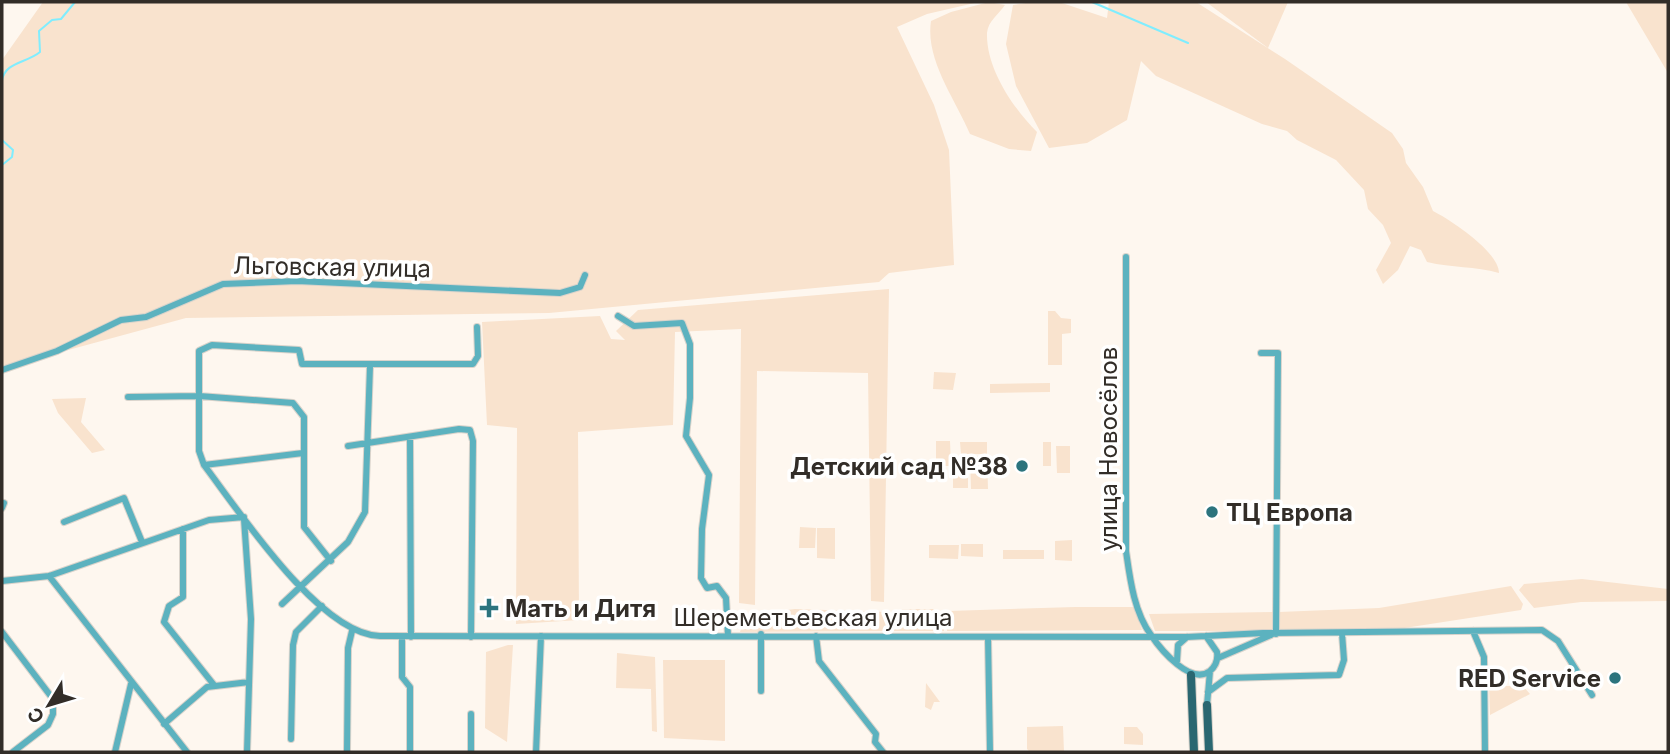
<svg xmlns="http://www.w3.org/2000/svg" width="1670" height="754" font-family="Inter,sans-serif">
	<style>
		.green { fill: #f9e3ce }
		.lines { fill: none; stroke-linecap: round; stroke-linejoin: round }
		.stream { stroke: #80edfe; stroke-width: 2 }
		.minor-casing { stroke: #d9d3cb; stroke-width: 8 }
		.major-casing { stroke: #d9d3cb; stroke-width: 10 }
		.minor { stroke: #5cb2bf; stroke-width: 6 }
		.major { stroke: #2a6771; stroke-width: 8 }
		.poi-dot { fill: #2c747e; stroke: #fff; stroke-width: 2.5 }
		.labels { text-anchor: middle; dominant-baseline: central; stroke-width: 7; stroke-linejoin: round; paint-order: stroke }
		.street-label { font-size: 24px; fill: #322d28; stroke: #fff }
		.poi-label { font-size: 24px; font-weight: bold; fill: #322d28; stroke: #fff; text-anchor: end }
	</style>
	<rect width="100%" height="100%" fill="#fef7ef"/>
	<path class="green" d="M43,2H979L927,14L897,27L934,105L949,150L954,265L889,273L879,282L549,313L186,318L2,368V60Z
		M989,2L1005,5C999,14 988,21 987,33C986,68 1013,108 1037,132L1031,151L1009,149L970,134C956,100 925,60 931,21L951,12Z
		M1032,2L1062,3L1107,18L1109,2H1196L1285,59L1392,133L1403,149L1406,163L1423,187L1433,211C1451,220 1499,252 1499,273C1475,266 1452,268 1427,262L1421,250L1410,246L1398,270L1383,284L1376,270L1391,243L1383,225L1368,209L1364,190L1336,160L1297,140L1287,131L1262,124L1156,76L1141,61L1127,120L1087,143L1049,148L1016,86L1006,44L1013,5Z
		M1206,2H1288L1268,48Z
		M1626,2H1668V73Z
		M889,289L884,602L871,601L868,373L757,371L755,605L739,603L741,329L675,332L673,425L578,432L579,620L516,624L517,428L487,425L482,322L600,316L611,339L625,340L616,331L638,310Z
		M1048,311H1055L1061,318L1071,319V333L1062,334V365H1048Z
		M934,372L956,373L953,390L933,389Z
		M1050,383V392L990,393V384Z
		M86,398L81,422L105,450L92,453L58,413L52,399Z
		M936,441H950L951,466H936Z
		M960,442H987V454H961Z
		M1043,442H1051V466H1043Z
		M1056,446H1070V473H1057Z
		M970,456H987L988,489H971Z
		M953,457H968V488H953Z
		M800,527L816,528L815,548H799Z
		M817,528H835V559L817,558Z
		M1072,540V561L1055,560V541Z
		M961,544H983V557L961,556Z
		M929,545H959L958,559L929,558Z
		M1003,550H1044V559H1003Z
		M1582,579L1668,589V601L1581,602L1534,608L1519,590L1524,584Z
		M1511,586L1523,604L1521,610L1398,629L1279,632V612L1379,608Z
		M1075,607H1134L1142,630L947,631L949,611Z
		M795,609L887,612L886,631L740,632L745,615Z
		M902,609H933L943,617L944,631H891Z
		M1273,612V631H1155L1149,614Z
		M508,645H513L507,742L485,728L486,652Z
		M617,653L655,657L657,732L652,731L651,689L616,688Z
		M663,660H725V741L664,738Z
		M926,683L940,702H934L931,710L925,707Z
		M1489,686H1523L1530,694L1490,715Z
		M1063,726L1064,752H1030L1027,749V727Z
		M1124,727H1137L1143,734V745L1124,744Z"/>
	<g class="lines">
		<path class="stream" d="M1092,2L1188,43
			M2,81C4,62 27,63 40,52L39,31L52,20L61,19L75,2
			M2,87V104
			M2,140L13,150L12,157L2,165"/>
		<defs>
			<path id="minor" d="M1126,257V551C1130,579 1134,612 1151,635C1161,650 1191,686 1210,671C1216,666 1218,659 1217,652L1206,636
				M618,316L634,326L682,323L690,344V398L686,436L709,475L702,529L701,578L707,588L717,586L726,598L728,636
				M477,327L478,356L473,364H302L299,350L212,345L199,351V451L204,465C239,511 320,635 380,636L1187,637L1263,633L1542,630L1558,641L1592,695
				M1261,353H1278L1276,634
				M2,370L57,351L121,320L146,317L223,284L297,281L560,293L580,287L585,275
				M128,397L199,396L293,403L304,417V527L331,561
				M410,437L411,637
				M348,446L459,429L470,430L473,441L471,637
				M204,465L303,453
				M2,508L4,503
				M244,519L251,619L247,752
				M64,522L124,498L142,542
				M183,529V597L169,606L164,622L214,685
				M49,576L187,752
				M2,581L49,576L209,520L244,517
				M282,604L348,542L365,512L370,366
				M1473,631L1484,657L1485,752
				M2,632L53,699V714L48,725L13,752
				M761,634V691
				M816,636L819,661L876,734L875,742L883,752
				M402,637V677L410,687V752
				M988,637L990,752
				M1218,658L1271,635
				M1177,661L1178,645L1187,637
				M1208,692L1227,678L1339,675L1344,660L1342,633
				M1207,705L1210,671
				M164,724L207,687L249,682
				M291,739L293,645L296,632L322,606
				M115,752L131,684
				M347,752L348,648L352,631
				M471,752V714
				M536,752L541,636"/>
			<path id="major" d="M1191,675L1194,752
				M1207,705L1209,752"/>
		</defs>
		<use href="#minor" class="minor-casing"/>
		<use href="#major" class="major-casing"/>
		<use href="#minor" class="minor"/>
		<use href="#major" class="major"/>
	</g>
	<g class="poi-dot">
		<circle cx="1022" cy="466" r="7"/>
		<circle cx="1212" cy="512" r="7"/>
		<path d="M485.5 597.5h7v7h7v7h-7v7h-7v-7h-7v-7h7z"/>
		<circle cx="1615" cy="678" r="7"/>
	</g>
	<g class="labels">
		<g class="street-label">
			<text transform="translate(332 267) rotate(1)">Льговская улица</text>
			<text transform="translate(1108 449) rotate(-90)">улица Новосёлов</text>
			<text x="813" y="617">Шереметьевская улица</text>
		</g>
		<g class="poi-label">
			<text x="1008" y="466">Детский сад №38</text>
			<text x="1226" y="512" text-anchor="start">ТЦ Европа</text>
			<text x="505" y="608" text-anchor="start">Мать и Дитя</text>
			<text x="1601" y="678">RED Service</text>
		</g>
	</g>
	<rect width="1670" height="754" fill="none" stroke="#322d28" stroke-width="7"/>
	<g transform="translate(49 705) rotate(232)" stroke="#ffffff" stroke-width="5" paint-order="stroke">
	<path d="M0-5L12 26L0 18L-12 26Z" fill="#322d28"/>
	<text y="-10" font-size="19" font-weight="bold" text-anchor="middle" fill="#322d28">С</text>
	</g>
</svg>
